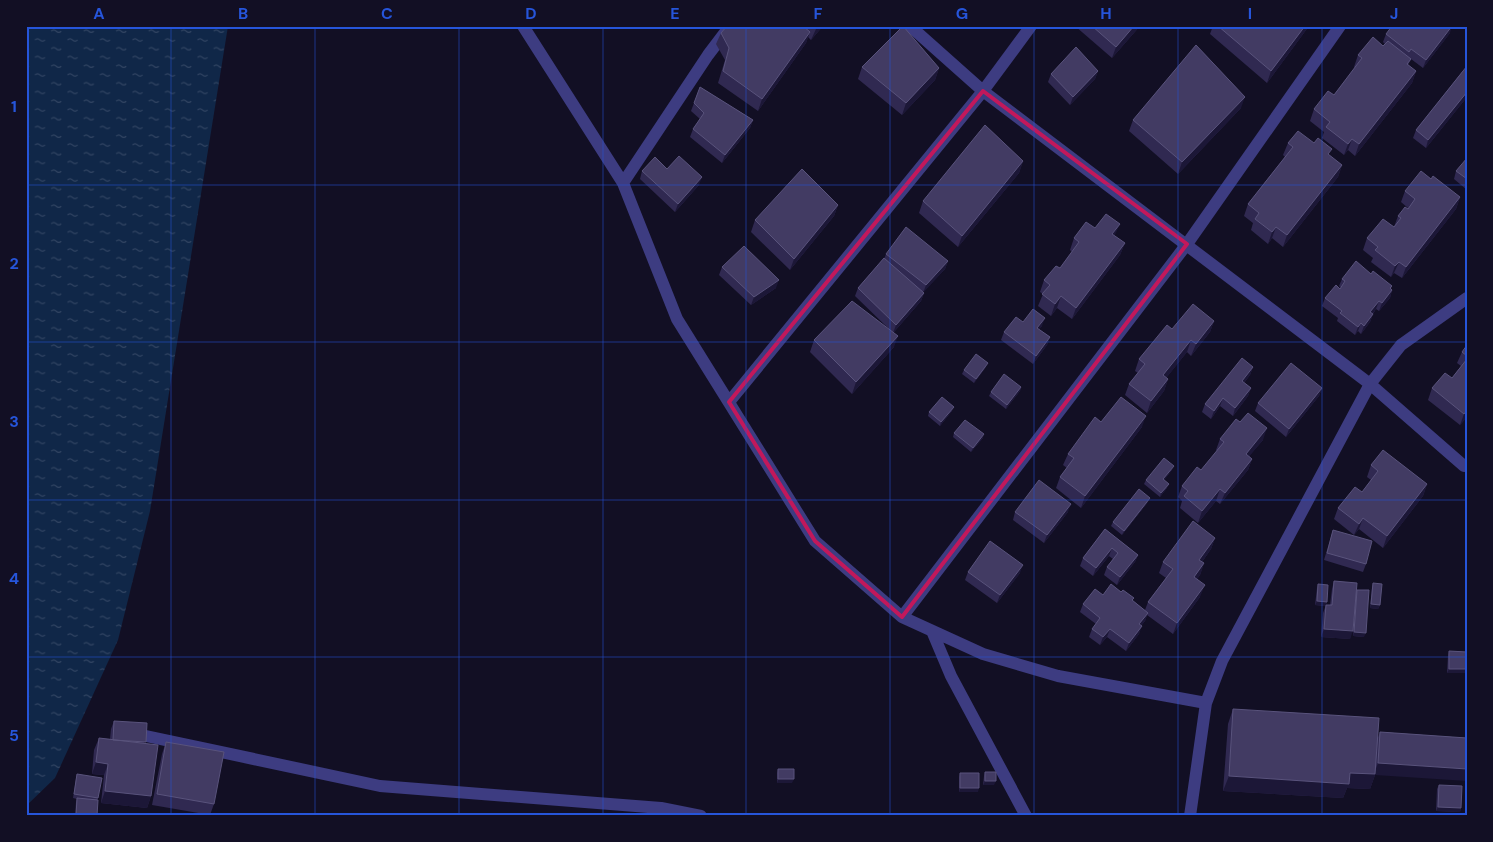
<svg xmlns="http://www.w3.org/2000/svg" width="1493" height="842" font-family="'DM Sans',sans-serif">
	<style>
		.water { fill: url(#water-ripples) }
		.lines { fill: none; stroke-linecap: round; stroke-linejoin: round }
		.minor { stroke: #3d3c81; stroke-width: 12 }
		.wall { fill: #302951 }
		.shaded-wall { fill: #1c1737 }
		.building { fill: #423b63; stroke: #59537c }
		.marked { fill: none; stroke: #c2185b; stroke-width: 4; stroke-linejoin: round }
		.grid { fill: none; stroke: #2655da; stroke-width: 1; stroke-opacity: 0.55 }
		.neatline { fill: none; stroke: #2655da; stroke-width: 2 }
		.grid-label { font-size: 16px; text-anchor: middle; font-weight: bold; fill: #2655da }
	</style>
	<defs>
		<pattern id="water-ripples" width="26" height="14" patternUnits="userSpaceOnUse" patternTransform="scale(1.25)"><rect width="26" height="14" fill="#102748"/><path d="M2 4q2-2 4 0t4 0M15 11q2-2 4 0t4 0" fill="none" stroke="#324563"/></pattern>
	</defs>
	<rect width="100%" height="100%" fill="#120f24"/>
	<path class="water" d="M26,26H228L150,511L118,640L55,778L26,806Z"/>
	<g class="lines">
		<path class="minor" d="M523,26L623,183
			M730,26L708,55L623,183L677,319L815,541L902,617L983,654L1058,676L1206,703
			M910,26L983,91L1370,384L1464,466
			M729,402L983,91L1031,26
			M902,617L1187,244L1340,26
			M932,631L951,676L1026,816
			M146,736L380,786L661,808L701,816
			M1190,816L1206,703L1222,661L1370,384L1401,345L1467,298"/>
	</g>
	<path class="wall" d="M727,26H823L811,40L808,37L806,43L758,111L718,83L725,60L716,44L721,33Z
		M1075,26H1140L1112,58Z
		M1213,26H1309L1267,83L1210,34Z
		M1450,33L1423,68L1411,59L1408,65L1416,71L1412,83L1355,156L1348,150L1344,155L1322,138L1324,132L1310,121L1314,109L1334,95L1355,68L1354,67L1358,55L1383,46L1385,44L1383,42L1386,34Z
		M1467,66V97L1426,148L1413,138L1416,130Z
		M862,67L939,68L935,80L902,115L858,79Z
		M1098,71L1095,79L1070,105L1048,82L1051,74Z
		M700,87L753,120L750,128L722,163L690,137L693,129L700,119L691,111Z
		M1241,108L1178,174L1129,131L1133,120Z
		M1288,143L1330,156L1342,165L1338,177L1283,247L1272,238L1268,244L1251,230L1253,223L1244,216L1248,204L1285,157L1283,155Z
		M1467,158V190L1454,179L1456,171Z
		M1023,161L1019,173L958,247L919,213L923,201Z
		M667,169L699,185L675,212L640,179L642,171Z
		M1431,179L1460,197L1456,209L1402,278L1394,273L1391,277L1371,262L1373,258L1363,250L1367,238L1394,227L1398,216L1408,208L1401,202L1405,191Z
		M838,205L834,216L790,270L751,232L755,220Z
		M1095,228L1115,236L1125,243L1120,255L1072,319L1057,308L1051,316L1038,306L1043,294L1040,292L1044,280L1060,268L1072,252L1070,250L1074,238Z
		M886,254L948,261L945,269L923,292L924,293L921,301L894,332V347L852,394L810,352L814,340L889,329L855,296L858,288L884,259Z
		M722,267L776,288L751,305L719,275Z
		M1371,274L1392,286L1391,289L1392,290L1390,298L1379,311L1376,309L1373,314L1370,322L1361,334L1358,331L1355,335L1337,321L1338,318L1322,306L1325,298L1340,289L1341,288L1339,286L1342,279Z
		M1214,321L1210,332L1191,356L1187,352L1166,378L1168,379L1164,391L1147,413L1125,395L1129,384L1138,373L1135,371L1139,359L1172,329Z
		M1023,322L1042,326L1039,329L1050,337L1047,345L1033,364L1001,340L1004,332Z
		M1467,345V417L1460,425L1428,400L1432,388L1452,378L1461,366L1457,363L1462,352Z
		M986,367L974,383L962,374L964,370Z
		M1253,367L1250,375L1244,383L1251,388L1248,396L1233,416L1220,406L1211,419L1202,412L1205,404Z
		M1021,387L1020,391L1006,409L989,396L991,392Z
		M1322,388L1319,396L1286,437L1255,411L1258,403Z
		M952,411L940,426L928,416L929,412Z
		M1101,422L1142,427L1081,508L1056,488L1060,477L1067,468L1063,465L1068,454Z
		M954,433L983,438L971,452L953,437Z
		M1220,439L1263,440L1249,456L1252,459L1248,470L1220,504L1216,501L1198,523L1180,508L1182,501L1178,497L1182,486L1201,470L1217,451L1216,450Z
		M1371,465L1427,484L1423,496L1383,548L1359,529L1354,535L1334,519L1338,508L1362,492L1371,480L1367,477Z
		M1172,470L1164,480L1167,488L1160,497L1144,484L1146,480Z
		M1148,502L1122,535L1111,526L1113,522Z
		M1015,512H1068L1044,543L1013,520Z
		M1105,529L1138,555L1135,562L1117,585L1104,575L1107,567L1113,559L1109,556L1093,576L1080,566L1083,558Z
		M1333,530L1366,564L1363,572L1324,560Z
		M1215,538L1211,549L1202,562L1204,563L1200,575L1197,579L1200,597L1173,634L1147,615L1145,621L1141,626L1139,634L1126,651L1107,637L1100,645L1089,637L1092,629L1096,624L1080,612L1083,604L1103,595L1133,601L1145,610L1148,602L1166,578L1159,573L1163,562Z
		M968,572L1020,573L997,603L965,580Z
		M1334,581L1356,593L1357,590L1364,637L1353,636L1355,610L1350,639L1321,637L1323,613L1326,605H1330L1332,589Z
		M1373,583L1380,605L1378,609L1370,608L1372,587Z
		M1318,584L1327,602L1325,606L1315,605L1317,588Z
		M1449,651L1467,652V673H1447L1448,655Z
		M1233,709L1377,740L1380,732L1467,738L1375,775L1370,789L1347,788L1343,798L1223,791L1228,724Z
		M114,721L145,743L151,796L147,808L101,803L104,775L92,774L94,750L99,738L110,739L111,729Z
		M166,742L214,804L210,815L152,805L162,754Z
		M778,769L792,783H777V773Z
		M985,772L994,785H983L984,776Z
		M960,773L978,792H959V777Z
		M77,774L98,798L97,800V816H75L76,802L77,799L73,798L76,778Z
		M1439,785L1461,808L1460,812L1436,811L1437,789Z"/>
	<path class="shaded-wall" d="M818,26H823L811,40L816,29Z
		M1134,26H1140L1112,58L1116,47Z
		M1305,26H1309L1267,83L1271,71Z
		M1452,26L1450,33L1423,68L1426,60Z
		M810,32L806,43L758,111L762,99Z
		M939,68L935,80L902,115L906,103Z
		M1098,71L1095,79L1070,105L1073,97Z
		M1416,71L1412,83L1355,156L1359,144Z
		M1467,92V97L1426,148L1428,140Z
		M1245,97L1241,108L1178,174L1182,162Z
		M753,120L750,128L722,163L725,155Z
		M1352,139L1348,150L1344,155L1348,144Z
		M1023,161L1019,173L958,247L962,236Z
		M1342,165L1338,177L1283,247L1287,235Z
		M702,177L699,185L675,212L678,204Z
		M1460,197L1456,209L1402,278L1406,267Z
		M838,205L834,216L790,270L794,259Z
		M1120,224L1115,235L1108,245L1112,234Z
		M1276,227L1272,238L1268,244L1272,232Z
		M1125,243L1120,255L1072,319L1076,308Z
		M948,261L945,269L923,293L926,285Z
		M1399,262L1394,273L1391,277L1395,266Z
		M779,280L776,288L751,305L754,297Z
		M1392,290L1390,298L1379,311L1382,303Z
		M924,293L921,301L893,333L896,325Z
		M1061,296L1057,308L1051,316L1055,304Z
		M1379,301L1376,309L1368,320L1370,312Z
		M1373,314L1370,322L1361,334L1364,326Z
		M1045,318L1042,326L1034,336L1037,328Z
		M1214,321L1210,332L1191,356L1196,344Z
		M1361,323L1358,331L1355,335L1358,327Z
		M898,336L894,347L852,394L856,382Z
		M1050,337L1047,345L1033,364L1036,356Z
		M1191,340L1187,352L1159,387L1163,375Z
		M988,363L986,367L974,383L976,379Z
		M1253,367L1250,375L1239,389L1242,381Z
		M1168,379L1164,391L1147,413L1151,401Z
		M1021,387L1020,391L1006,409L1007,405Z
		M1251,388L1248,396L1233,416L1235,408Z
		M1322,388L1319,396L1286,437L1289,429Z
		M1223,398L1220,406L1211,419L1214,411Z
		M954,407L952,411L940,426L941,422Z
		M1467,410V417L1460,425L1464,414Z
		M1146,416L1142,427L1081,508L1085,496Z
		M1267,428L1263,440L1242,465L1246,454Z
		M984,434L983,438L971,452L973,448Z
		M1252,459L1248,470L1220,504L1225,493Z
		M1174,466L1172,470L1162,483L1163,479Z
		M1169,484L1167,488L1160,497L1161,493Z
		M1427,484L1423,496L1383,548L1387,536Z
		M1220,489L1216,501L1198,523L1202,511Z
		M1150,498L1148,502L1122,535L1124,531Z
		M1071,504L1068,512L1044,543L1047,535Z
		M1363,518L1359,529L1354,535L1359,524Z
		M1215,538L1211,549L1195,572L1199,560Z
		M1112,548L1109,556L1093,576L1096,568Z
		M1138,555L1135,562L1117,585L1120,577Z
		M1204,563L1200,575L1190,589L1194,577Z
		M1023,565L1020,573L997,603L1000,595Z
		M1205,585L1200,597L1173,634L1177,623Z
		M1317,601L1327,602L1325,606L1315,605Z
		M1371,604L1380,605L1378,609L1370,608Z
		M1148,613L1145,621L1136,632L1139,624Z
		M1142,626L1139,634L1126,651L1129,643Z
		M1110,629L1107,637L1100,645L1103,637Z
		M1324,629L1353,631L1350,639L1321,637Z
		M1354,632L1366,633L1364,637L1353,636Z
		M1449,669H1467V673H1447Z
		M96,762L108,764L104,775L92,774Z
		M1378,763L1467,769V781L1375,775L1370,789L1347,788L1343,798L1223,791L1229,776L1350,773L1374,774Z
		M778,779H794L792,783H777Z
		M985,781H996L994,785H983Z
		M960,788H979L978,792H959Z
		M105,791L151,796L147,808L101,803Z
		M1438,807L1461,808L1460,812L1436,811Z"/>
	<path class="building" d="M727,26H803L810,32L762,99L723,71L729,48L721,33Z
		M903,26L939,68L906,103L862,67Z
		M1092,26H1134L1116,47Z
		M1218,26H1305L1271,71Z
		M1392,26H1452L1426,60L1411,49L1409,52L1386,34Z
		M1373,37L1383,46L1388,41L1411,59L1407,64L1416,71L1359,144L1352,139L1348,144L1326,127L1330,122L1314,109L1328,91L1334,95L1362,58L1358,55Z
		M1196,45L1245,97L1182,162L1133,120Z
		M1076,47L1098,71L1073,97L1051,74Z
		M1467,66V92L1428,140L1416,130Z
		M700,87L753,120L725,155L693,129L704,113L694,103Z
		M985,125L1023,161L962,236L923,201Z
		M1298,131L1314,143L1318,138L1332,149L1328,154L1342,165L1287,235L1276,227L1272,232L1255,219L1259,213L1248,204L1293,147L1288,143Z
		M679,156L702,177L678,204L642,171L655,157L667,169Z
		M1467,158V179L1456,171Z
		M802,169L838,205L794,259L755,220Z
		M1421,171L1431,179L1433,176L1460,197L1406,267L1399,262L1395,266L1375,250L1378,247L1367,238L1383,219L1394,227L1401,218L1398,216L1405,207L1408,209L1415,199L1405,191Z
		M1106,214L1120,224L1112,234L1125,243L1076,308L1061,296L1055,304L1042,294L1050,285L1044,280L1056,266L1060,268L1079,242L1074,238L1086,222L1095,228Z
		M906,227L948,261L926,285L886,254Z
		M744,246L779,280L754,297L722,267Z
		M884,258L924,293L896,325L858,288Z
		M1356,261L1371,274L1373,271L1392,286L1390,288L1392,290L1382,303L1379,301L1370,312L1373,314L1364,326L1361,323L1358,327L1340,313L1342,311L1325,298L1336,285L1340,289L1345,281L1342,279Z
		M852,301L898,336L856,382L814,340Z
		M1193,304L1214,321L1196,344L1191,340L1163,375L1168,379L1151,401L1129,384L1145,364L1139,359L1167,325L1172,329Z
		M1033,309L1045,318L1037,328L1050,337L1036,356L1004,332L1016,317L1023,322Z
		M1467,345V356L1462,352Z
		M976,354L988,363L976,379L964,370Z
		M1242,358L1253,367L1242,381L1251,388L1235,408L1223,398L1214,411L1205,404Z
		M1467,359V410L1464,414L1432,388L1445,373L1452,378Z
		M1291,363L1322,388L1289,429L1258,403Z
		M1004,374L1021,387L1007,405L991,392Z
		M942,397L954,407L941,422L929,412Z
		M1121,397L1146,416L1085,496L1060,477L1074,458L1068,454L1095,417L1101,422Z
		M1248,413L1267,428L1246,454L1252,459L1225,493L1220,489L1202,511L1184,496L1188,491L1182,486L1197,467L1201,470L1224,442L1220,439L1236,419L1240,422Z
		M965,420L984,434L973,448L954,433Z
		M1383,450L1427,484L1387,536L1363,518L1359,524L1338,508L1355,487L1362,492L1378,471L1371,465Z
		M1164,458L1174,466L1163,479L1169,484L1161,493L1146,480Z
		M1039,480L1071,504L1047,535L1015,512Z
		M1139,489L1150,498L1124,531L1113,522Z
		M1193,521L1215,538L1199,560L1204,563L1194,577L1205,585L1177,623L1148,602L1173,569L1163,562Z
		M1105,529L1138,555L1120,577L1107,567L1118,553L1112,548L1096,568L1083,558Z
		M1333,530L1372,541L1366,564L1327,553Z
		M990,541L1023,565L1000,595L968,572Z
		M1334,581L1357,583L1353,631L1324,629L1326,605H1332Z
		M1373,583L1382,584L1380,605L1371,604Z
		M1111,584L1121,592L1123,590L1134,598L1132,600L1148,613L1139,624L1142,626L1129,643L1110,629L1103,637L1092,629L1100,618L1083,604L1095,589L1103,595Z
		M1318,584L1328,585L1327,602L1317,601Z
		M1357,590H1369L1366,633L1354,632Z
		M1449,651L1467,652V669H1449Z
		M1233,709L1379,718L1375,774L1350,773L1349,784L1229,776Z
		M114,721L147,723L146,742L113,740Z
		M1380,732L1467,738V769L1378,763Z
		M99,738L158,745L151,796L105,791L108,764L96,762Z
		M166,742L224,752L214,804L157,794Z
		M778,769H794V779H778Z
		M985,772H996V781H985Z
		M960,773H979V788H960Z
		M77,774L102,778L98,798L74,794Z
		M1439,785L1462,786L1461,808L1438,807Z
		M77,798L98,800L97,816H76Z"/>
	<path class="marked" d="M983,91L1187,244L902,617L815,541L729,402Z"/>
	<path class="grid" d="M171,26V816M315,26V816M459,26V816M603,26V816M746,26V816M890,26V816M1034,26V816M1178,26V816M1322,26V816M26,185H1467M26,342H1467M26,500H1467M26,657H1467"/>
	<rect width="1493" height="842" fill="none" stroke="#120f24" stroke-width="55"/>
	<rect x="28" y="28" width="1438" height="786" class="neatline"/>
	<g class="grid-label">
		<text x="99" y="19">A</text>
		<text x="243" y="19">B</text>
		<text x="387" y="19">C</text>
		<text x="531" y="19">D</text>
		<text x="675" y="19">E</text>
		<text x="818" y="19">F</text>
		<text x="962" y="19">G</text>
		<text x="1106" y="19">H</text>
		<text x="1250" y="19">I</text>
		<text x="1394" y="19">J</text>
		<text x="14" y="112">1</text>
		<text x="14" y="269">2</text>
		<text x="14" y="427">3</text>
		<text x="14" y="584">4</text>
		<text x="14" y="741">5</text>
	</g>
</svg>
